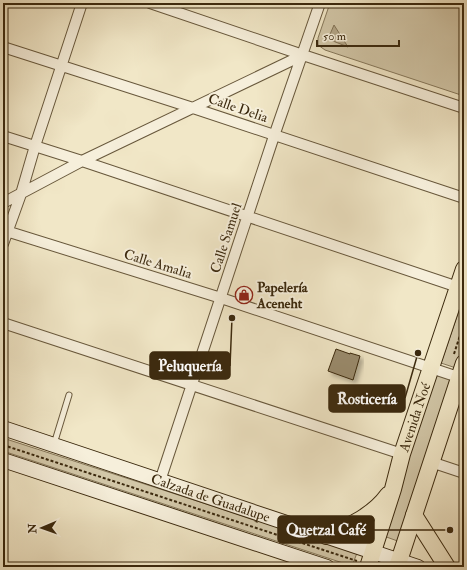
<svg xmlns="http://www.w3.org/2000/svg" width="467" height="570" font-family="'IM FELL Double Pica',serif">
	<style>
		.green { fill: #d2c7a8; stroke: #86785b }
		.water { fill: #b3a688; stroke: #837457 }
		.building { fill: #9a8c6e; stroke: #3b290e; filter: url(#shadow) }
		.lines { fill: none; stroke-linecap: round; stroke-linejoin: round }
		.lane-casing { stroke: #68583c; stroke-width: 7 }
		.street-casing { stroke: #68583c; stroke-width: 12 }
		.secondary-casing { stroke: #3b290e; stroke-width: 16 }
		.primary-casing { stroke: #3b290e; stroke-width: 18 }
		.path { stroke: #3b290e; stroke-width: 2; stroke-dasharray: 3 2; stroke-linecap: butt }
		.lane { stroke: #f6efdb; stroke-width: 5 }
		.street { stroke: #f6efdb; stroke-width: 10 }
		.secondary { stroke: #f6efdb; stroke-width: 14 }
		.primary { stroke: #f1e7c7; stroke-width: 16 }
		.labels { text-anchor: middle; dominant-baseline: central; stroke-width: 4; stroke-linejoin: round; paint-order: stroke }
		.street-label { font-size: 14px; fill: #3b290e; stroke: #f6efdb }
		.poi-label { font-size: 14px; font-weight: bold; fill: #3b290e; stroke: #f6efdb; text-anchor: start }
		.leader { fill: none; stroke: #3b290e; stroke-width: 1.5 }
		.callout-dot { fill: #3b290e; stroke: #f6efdb; stroke-width: 1.5 }
		.callout { fill: #3b290e; stroke: #3b290e; stroke-width: 1.5 }
		.callout-label { font-size: 15px; text-anchor: middle; font-weight: bold; fill: #fff }
	</style>
	<defs>
		<filter id="shadow"><feDropShadow dx="3.5" dy="3.5" stdDeviation="2" flood-color="#0004"/></filter>
	</defs>
	<rect width="100%" height="100%" fill="#f1e7c7"/>
	<filter id="stains"><feTurbulence type="fractalNoise" baseFrequency=".005" numOctaves="4"/><feColorMatrix values="0 0 0 0 .2 0 0 0 0 .09 0 0 0 0 .02 0 0 0 .5 -.17"/></filter>
	<radialGradient id="worn" r=".72"><stop offset=".6" stop-color="#630" stop-opacity="0"/><stop offset="1" stop-color="#630" stop-opacity=".3"/></radialGradient>
	<path class="green" d="M330,3H464V96L325,50L318,45V38Z
		M464,296V364L462,370L441,363Z
		M436,374L458,382L403,543L381,535Z
		M3,438L357,553L352,566L3,451Z"/>
	<path class="water" d="M334,25L348,47L328,39Z"/>
	<path class="building" d="M336,349L350,354V353L360,356L353,380L328,371Z"/>
	<g class="lines">
		<defs>
			<path id="lane" d="M54,444L69,395"/>
			<path id="street" d="M150,3L303,55L464,108
				M3,47L193,108L464,198
				M3,136L82,161L458,287
				M3,203L82,161L303,55
				M3,230L221,298L464,379
				M3,244L21,194L35,146L82,3
				M3,323L402,454
				M431,462L464,473
				M160,481L274,136L320,3
				M293,567L303,559"/>
			<g id="secondary">
				<path id="s1" d="M3,428L418,567"/>
				<path d="M3,460L327,567"/>
			</g>
			<g id="primary">
				<path d="M414,515L447,567"/>
				<path d="M326,536C349,526 373,516 388,495"/>
				<path id="s2" d="M368,567L393,489L402,454L464,269"/>
				<path d="M397,567L464,363"/>
			</g>
		</defs>
		<use href="#lane" class="lane-casing"/>
		<use href="#street" class="street-casing"/>
		<use href="#secondary" class="secondary-casing"/>
		<use href="#primary" class="primary-casing"/>
		<path class="path" d="M454,354L464,323
			M3,445L357,561"/>
		<use href="#lane" class="lane"/>
		<use href="#street" class="street"/>
		<use href="#secondary" class="secondary"/>
		<use href="#primary" class="primary"/>
	</g>
	<defs>
		<symbol id="shop-ring" viewBox="-11 -11 22 22"><circle r="9.5" fill="#f6efdb" stroke="#8f2418" stroke-width="1.5"/><path d="M-5-2.5h2.3a2.7 3.5 0 0 1 5.4 0H5L5.5 6h-11ZM-1.5-2.5h3a1.5 2.3 0 0 0-3 0Z" fill="#8f2418"/></symbol>
	</defs>
	<g fill-rule="evenodd">
		<use href="#shop-ring" x="234" y="285" width="20" height="20"/>
	</g>
	<g class="labels">
		<g class="street-label">
			<text transform="translate(238 108) rotate(19)">Calle Delia</text>
			<text transform="translate(226 238) rotate(-72)">Calle Samuel</text>
			<text transform="translate(158 264) rotate(17)">Calle Amalia</text>
			<text stroke="none"><textPath href="#s2" startOffset="157">Avenida Noé</textPath></text>
			<text stroke="none"><textPath href="#s1" startOffset="219">Calzada de Guadalupe</textPath></text>
		</g>
		<g class="poi-label">
			<text x="257" y="287">Papelería<tspan x="257" dy="16">Aceneht</tspan></text>
		</g>
	</g>
	<path class="leader" d="M232 318L230 366M418 353L405 398M450 530L374 530"/>
	<g class="callout-dot">
		<circle cx="232" cy="318" r="4"/>
		<circle cx="418" cy="353" r="4"/>
		<circle cx="450" cy="530" r="4"/>
	</g>
	<g class="callout">
		<rect x="150" y="352" width="80" height="27" rx="4"/>
		<rect x="329" y="385" width="76" height="27" rx="4"/>
		<rect x="278" y="516" width="96" height="27" rx="4"/>
	</g>
	<g class="callout-label">
		<text x="190" y="371">Peluquería</text>
		<text x="367" y="404">Rosticería</text>
		<text x="326" y="535">Quetzal Café</text>
	</g>
	<rect width="467" height="570" fill="none" stroke="#f1e7c7" stroke-width="16"/>
	<rect x="4" y="4" width="459" height="562" fill="none" stroke="#3b290e" stroke-width="2"/>
	<rect x="8" y="8" width="451" height="554" fill="none" stroke="#3b290e"/>
	<g transform="translate(42 528) rotate(268)" stroke="#f6efdb" stroke-width="3" paint-order="stroke">
	<path d="M0-3L7 15L0 10L-7 15Z" fill="#3b290e"/>
	<text y="-6" font-size="11" font-weight="bold" text-anchor="middle" fill="#3b290e">N</text>
	</g>
	<path d="M317 40v6h82v-6" fill="none" stroke="#3b290e" stroke-width="2"/>
	<text x="323" y="40" font-size="12" fill="#3b290e" stroke="#f6efdb" stroke-width="3" paint-order="stroke">50 m</text>
	<rect width="100%" height="100%" filter="url(#stains)"/>
	<rect width="100%" height="100%" fill="url(#worn)"/>
</svg>
